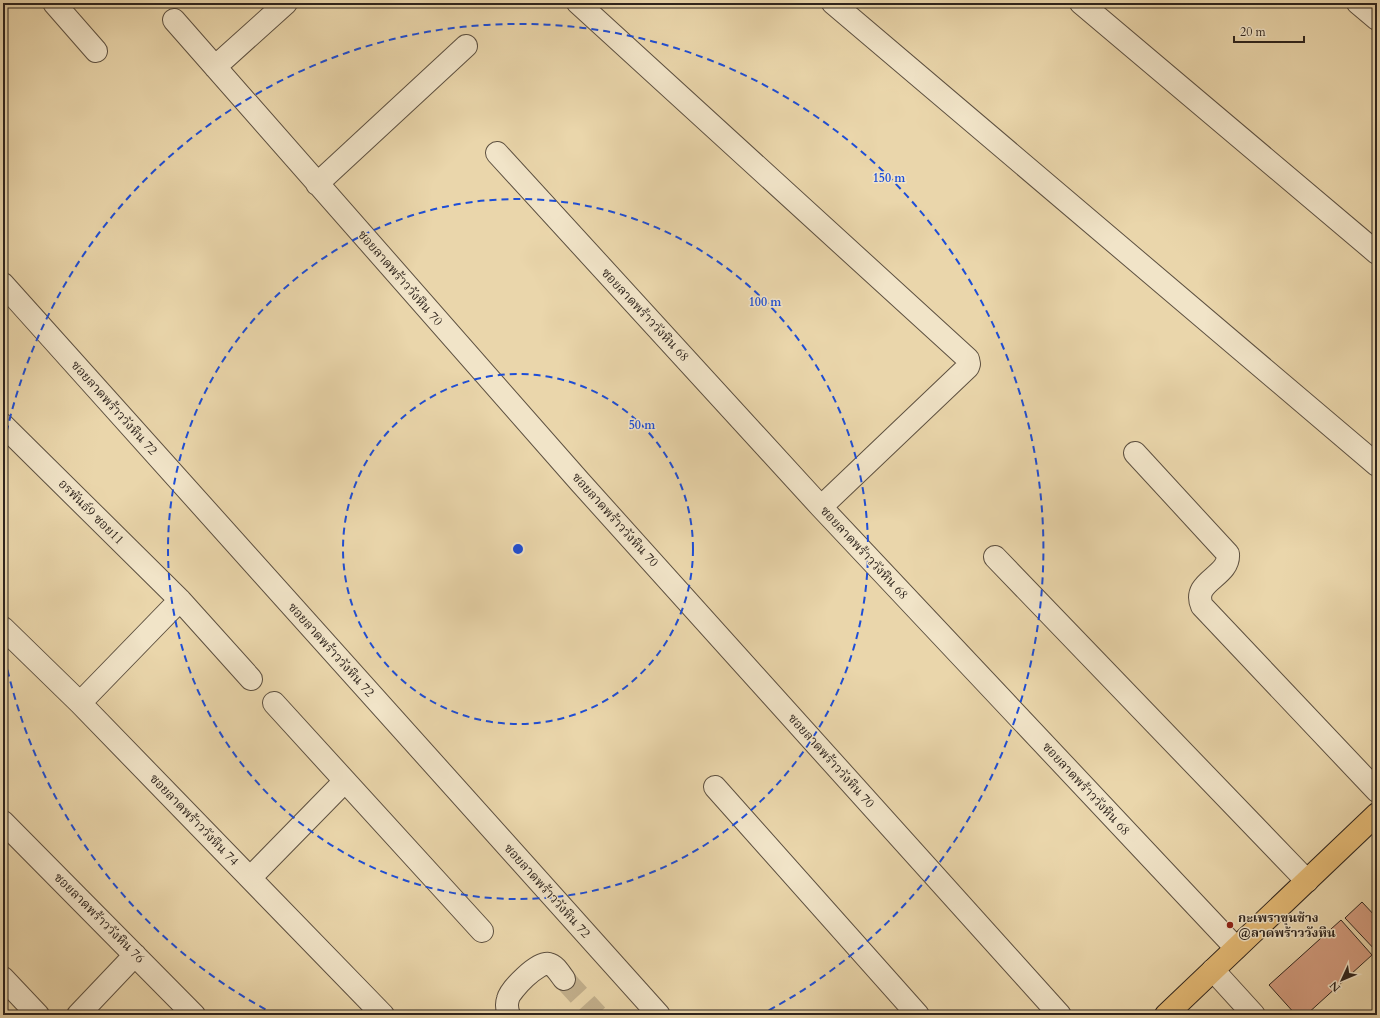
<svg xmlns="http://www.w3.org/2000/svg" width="1380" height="1018" font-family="Cardo,'Noto Serif Thai',serif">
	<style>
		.building { fill: #d59e81; stroke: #2e241d }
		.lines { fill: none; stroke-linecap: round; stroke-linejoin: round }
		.minor-tunnel { stroke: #c4b28f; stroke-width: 22; stroke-dasharray: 22 11; stroke-linecap: butt }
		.minor-casing { stroke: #5d5040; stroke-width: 24 }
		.major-casing { stroke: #2e241d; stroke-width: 24 }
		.minor { stroke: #f1e4c8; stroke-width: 22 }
		.major { stroke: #e5bb76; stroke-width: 22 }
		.ring { fill: none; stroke: #1d4ed8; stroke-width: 2; stroke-dasharray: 7 5 }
		.poi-dot { fill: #8f2418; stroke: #f1e4c8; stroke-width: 1.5 }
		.labels { text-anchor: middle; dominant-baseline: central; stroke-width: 3; stroke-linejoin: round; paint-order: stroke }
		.street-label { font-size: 13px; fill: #2e241d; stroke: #f1e4c8 }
		.poi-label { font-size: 13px; font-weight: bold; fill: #2e241d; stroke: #f1e4c8; text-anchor: start }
		.centre { fill: #1d4ed8; stroke: #f1e4c8; stroke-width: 2 }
		.ring-label { font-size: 12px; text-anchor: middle; font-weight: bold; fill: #1d4ed8; stroke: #f1e4c8; stroke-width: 3; stroke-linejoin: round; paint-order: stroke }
	</style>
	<rect width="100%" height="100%" fill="#ead6ab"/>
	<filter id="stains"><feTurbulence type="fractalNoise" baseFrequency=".005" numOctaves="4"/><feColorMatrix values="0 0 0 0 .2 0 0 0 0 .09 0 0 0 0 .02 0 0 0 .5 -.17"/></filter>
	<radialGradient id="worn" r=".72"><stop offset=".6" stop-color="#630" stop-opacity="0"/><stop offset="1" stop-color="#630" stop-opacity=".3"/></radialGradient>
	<path class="building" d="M1362,902L1377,918V952L1345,918Z
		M1341,920L1372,955L1306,1015H1296L1269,985Z"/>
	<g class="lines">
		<path class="minor-tunnel" d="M564,979L597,1015"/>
		<defs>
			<path id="minor" d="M54,3L96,51
				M578,3L968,359L969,364L968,367L821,507
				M833,3L1377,465
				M1081,3L1377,253
				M1358,3L1377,19
				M174,20L580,482L1060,1015
				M215,67L286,3
				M497,153L821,507L1236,948
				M317,184L466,46
				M3,284L659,1015
				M3,425L180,600L251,679
				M1135,453L1228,554C1230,577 1191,581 1202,606L1377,791
				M995,557L1307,881
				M3,628L80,703L383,1015
				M80,703L180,600
				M274,703L482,931
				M715,787L918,1015
				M3,822L194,1015
				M250,878L345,781
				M1213,970L1254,1015
				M3,978L38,1015
				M78,1015L135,955
				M509,1015C507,1010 506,1005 508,999C510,990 538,961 549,964C555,965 560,974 564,979"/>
			<path id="major" d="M1166,1015L1377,814"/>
		</defs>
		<use href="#minor" class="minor-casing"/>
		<use href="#major" class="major-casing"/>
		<use href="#minor" class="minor"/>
		<use href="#major" class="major"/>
	</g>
	<g class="ring">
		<circle cx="518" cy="549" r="175"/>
		<circle cx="518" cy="549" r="350"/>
		<path d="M276 1015A525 525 0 0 1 4 654M4 444A525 525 0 1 1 760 1015"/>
	</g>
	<circle class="poi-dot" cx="1230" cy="925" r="4"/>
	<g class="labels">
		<g class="street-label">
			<text transform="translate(400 278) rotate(49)">ซอยลาดพร้าววังหิน 70</text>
			<text transform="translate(645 315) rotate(47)">ซอยลาดพร้าววังหิน 68</text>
			<text transform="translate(114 408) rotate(48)">ซอยลาดพร้าววังหิน 72</text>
			<text transform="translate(91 512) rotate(45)">อรพันธ์9 ซอย11</text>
			<text transform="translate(615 520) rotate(48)">ซอยลาดพร้าววังหิน 70</text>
			<text transform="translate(864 553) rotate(47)">ซอยลาดพร้าววังหิน 68</text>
			<text transform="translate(331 650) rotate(48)">ซอยลาดพร้าววังหิน 72</text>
			<text transform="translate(831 761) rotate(48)">ซอยลาดพร้าววังหิน 70</text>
			<text transform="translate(1086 789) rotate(47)">ซอยลาดพร้าววังหิน 68</text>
			<text transform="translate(194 820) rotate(46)">ซอยลาดพร้าววังหิน 74</text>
			<text transform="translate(547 891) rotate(48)">ซอยลาดพร้าววังหิน 72</text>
			<text transform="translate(99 918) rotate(45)">ซอยลาดพร้าววังหิน 76</text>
		</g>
		<g class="poi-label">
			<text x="1238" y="918">กะเพราขุนช้าง<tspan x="1238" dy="15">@ลาดพร้าววังหิน</tspan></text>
		</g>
	</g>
	<circle cx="518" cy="549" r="6" class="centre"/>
	<g class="ring-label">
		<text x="889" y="182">150 m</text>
		<text x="765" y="306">100 m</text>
		<text x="642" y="429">50 m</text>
	</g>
	<rect width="1380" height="1018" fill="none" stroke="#ead6ab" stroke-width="16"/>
	<rect x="4" y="4" width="1372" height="1010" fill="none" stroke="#2e241d" stroke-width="2"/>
	<rect x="8" y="8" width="1364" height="1002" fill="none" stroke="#2e241d"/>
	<g transform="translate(1342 980) rotate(226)" stroke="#f1e4c8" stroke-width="3" paint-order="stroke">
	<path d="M0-3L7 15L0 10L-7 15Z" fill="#2e241d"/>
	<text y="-6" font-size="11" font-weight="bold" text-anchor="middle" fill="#2e241d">N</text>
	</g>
	<path d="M1234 36v6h70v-6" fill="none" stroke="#2e241d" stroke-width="2"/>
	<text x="1240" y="36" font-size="12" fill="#2e241d" stroke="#f1e4c8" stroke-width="3" paint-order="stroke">20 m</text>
	<rect width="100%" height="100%" filter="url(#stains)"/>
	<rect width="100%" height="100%" fill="url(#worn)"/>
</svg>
